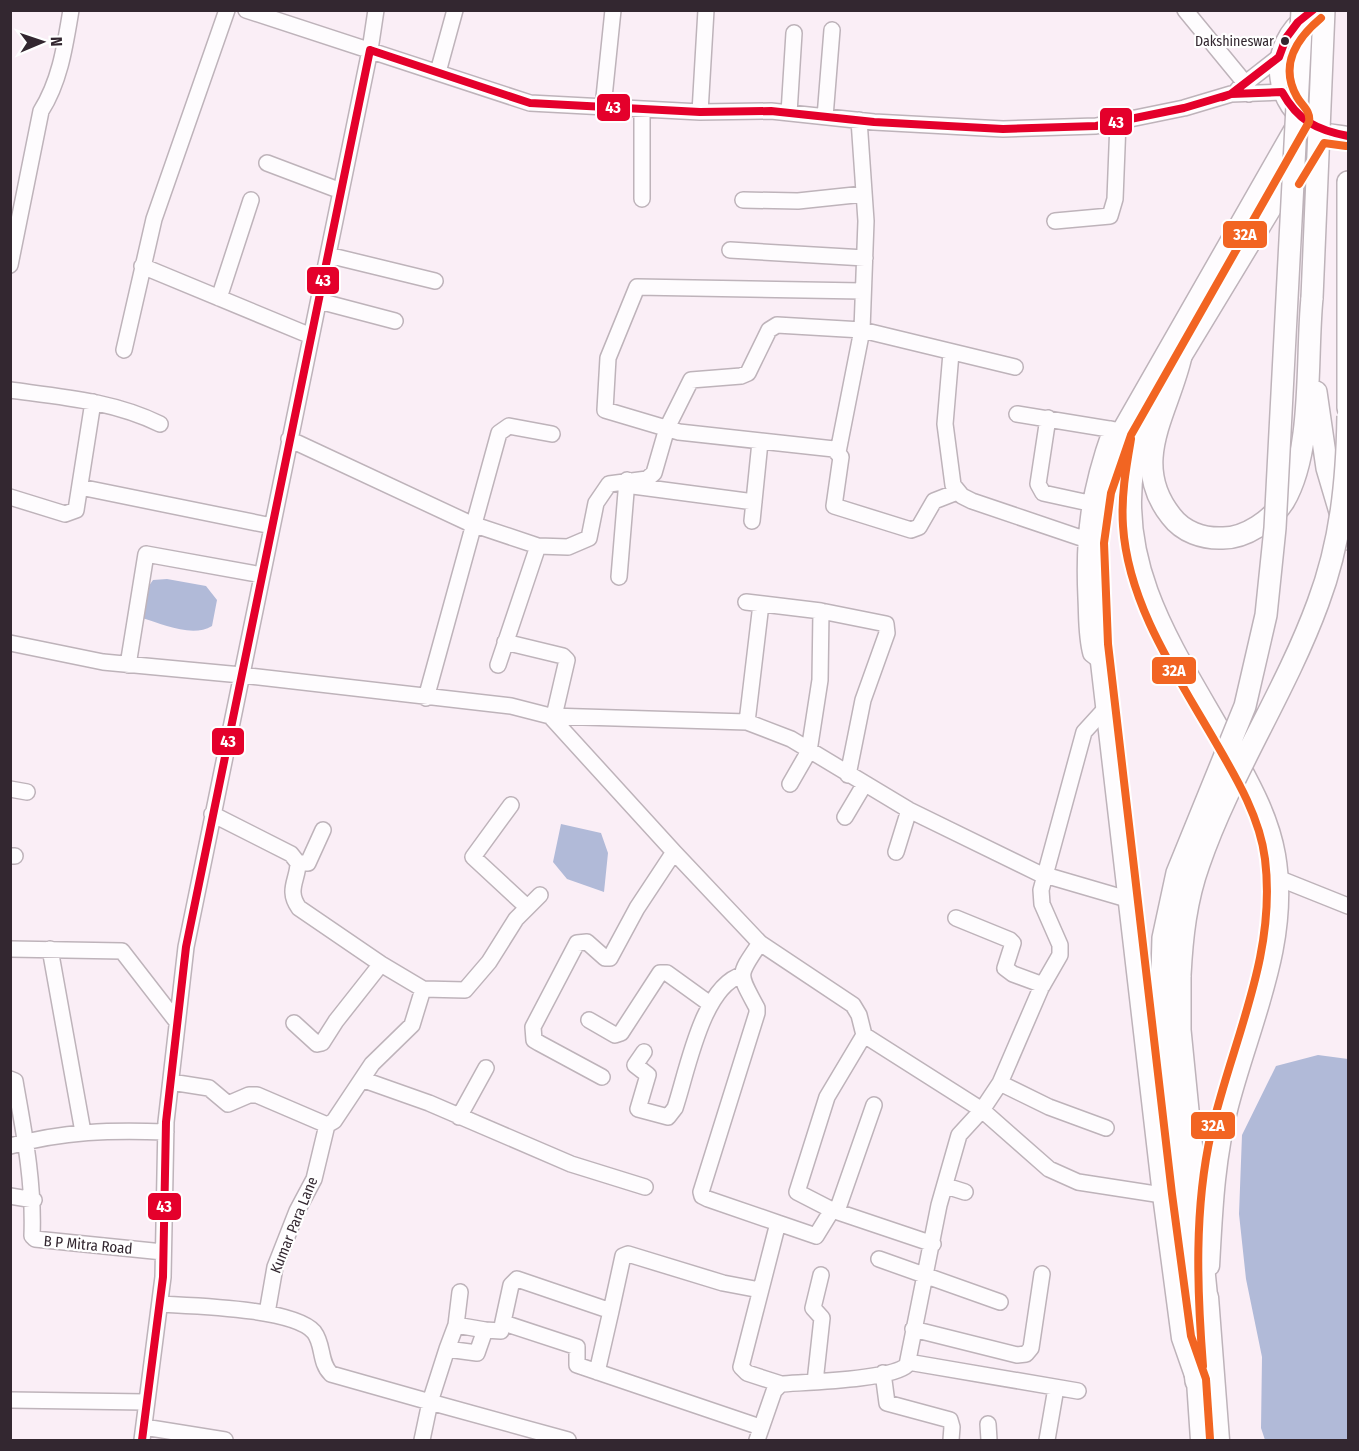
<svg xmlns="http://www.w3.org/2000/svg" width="1359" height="1451" font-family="'Fira Sans Condensed',sans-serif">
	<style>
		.water { fill: #b1bad8 }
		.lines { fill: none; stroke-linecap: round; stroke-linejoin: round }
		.minor-casing { stroke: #beb3ba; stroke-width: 18 }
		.major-casing { stroke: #beb3ba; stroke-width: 21 }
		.highway-casing { stroke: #beb3ba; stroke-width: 24 }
		.minor { stroke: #fefcfe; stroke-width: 15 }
		.major { stroke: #fefcfe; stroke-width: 18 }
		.highway { stroke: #fefcfe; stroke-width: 21 }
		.highway-bridge-casing { stroke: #beb3ba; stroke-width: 24; stroke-linecap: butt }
		.highway-bridge { stroke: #fefcfe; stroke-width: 21 }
		.bus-1-casing { stroke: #fff; stroke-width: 12 }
		.bus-2-casing { stroke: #fff; stroke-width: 12 }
		.bus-1 { stroke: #e4002b; stroke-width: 8 }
		.bus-2 { stroke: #f26522; stroke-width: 8 }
		.bus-dot { fill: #332730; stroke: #fff; stroke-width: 2 }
		.labels { text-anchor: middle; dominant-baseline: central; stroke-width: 4.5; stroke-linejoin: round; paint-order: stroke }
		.bus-label { font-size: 14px; fill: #332730; stroke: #fff; text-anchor: end }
		.street-label { font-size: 15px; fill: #332730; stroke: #fff }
		.line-badge { stroke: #fff; stroke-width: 2 }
		.badge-label { font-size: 16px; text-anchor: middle; font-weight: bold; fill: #fff }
	</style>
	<rect width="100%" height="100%" fill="#faeef6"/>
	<path class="water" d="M167,579L206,586L217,600L212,626C192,638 163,624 142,618L144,593L153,580Z
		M561,824L601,833L608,853L604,892L567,879L553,862Z
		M1318,1055L1348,1059V1440H1265L1261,1428L1262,1357L1246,1279L1239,1214L1242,1135L1276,1066Z"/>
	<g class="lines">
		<defs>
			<path id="minor" d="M246,10L530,103L700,112L771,111L874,122L1003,129L1096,126L1184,108L1231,94L1282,92
				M1185,10L1245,83L1249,94
				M438,72L455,10
				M1238,89L1279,57
				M603,107L613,10
				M642,109V199
				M700,112L706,10
				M789,113L794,33
				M825,117L832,30
				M267,163L341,191
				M743,200L798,201L864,194
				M1055,221L1110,216L1115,199L1118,122
				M730,250L865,258
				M328,255L435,281
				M10,265L41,111C60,81 65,46 71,10
				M142,266L311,336
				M862,291L637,287L608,358L605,410L679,432L834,449L841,457L834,506L911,530L919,527L934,501L957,492
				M219,298L251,200
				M319,301L395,321
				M124,350L154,219L227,10
				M951,353L945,424L953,485L962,496L972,501L1093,542
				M10,390C62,397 113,401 160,424
				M1017,414L1121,431
				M1048,418L1038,484L1043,493L1089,503
				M289,439L469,523L538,546
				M838,452L862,330L866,221L859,120
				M633,486L754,502
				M80,487L272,526
				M10,497L65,514L76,510L93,402
				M752,521L760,442
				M619,577L627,480
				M746,602L821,611L886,624L887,633L863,700L848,775
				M505,642L563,656L567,660L554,716
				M10,643L103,662L241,675L511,706L550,716L747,722L791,739L909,810L1038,873L1127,899
				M1100,661L1091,654C1086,636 1087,617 1086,598C1083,534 1089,490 1111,429
				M128,665L146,554L262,575
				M498,665L538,546L568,547L589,538L596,503L609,484L647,479L654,473L667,428L691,380L741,376L748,373L769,330L777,325L862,330L1015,367
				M426,698L499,433L509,426L552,434
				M550,716L674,852L760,943L853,1005L859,1015L864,1035
				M747,722L761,604
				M790,784L809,751L820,680L821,611
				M10,789L27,792
				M511,805L473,857L527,907
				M212,814L291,854L298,863C298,880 286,890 299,908L381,964L423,989L465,990L489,962L516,919L540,895
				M845,817L864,785
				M896,852L909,810
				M10,856H15
				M298,863H308L323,830
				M1278,878L1348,906
				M956,918L1010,940L1013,943L1005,968L1013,974L1043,985
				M760,943C737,977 738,972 757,1008V1013L701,1192L702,1196L708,1199L778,1223
				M10,949L122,951L177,1022
				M50,949L83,1132
				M589,1020L615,1035L621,1033L660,973H667L710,1004
				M294,1023L317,1044L322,1043L336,1021L381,964
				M644,1052L635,1065L648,1075L638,1109L668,1117L675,1108C687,1073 702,986 742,975
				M602,1077L539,1043L534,1040L533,1027L577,943L587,942L605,958H610L637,908L674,852
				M10,1079L15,1081L16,1087C25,1137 34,1185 32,1236L35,1239L163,1252
				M364,1080L429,1103L571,1164L645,1187
				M171,1082L209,1088L228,1104L249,1095H257L327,1125
				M1000,1083L1049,1107L1106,1128
				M459,1117L486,1068
				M10,1146C64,1131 111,1130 166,1132
				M946,1186L965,1192
				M10,1196L34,1200
				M837,1211L874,1105
				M933,1244L832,1210L797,1192L827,1097L864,1035L982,1110L1049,1169L1078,1182L1162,1195
				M879,1259L1000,1302
				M160,1304C192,1306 293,1308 314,1332C324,1345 319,1362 331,1374L430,1402L422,1440
				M611,1311L623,1256L628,1254L723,1283L760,1290
				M267,1313L275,1267L297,1211L314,1179L327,1125L334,1121L372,1064L412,1025L423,989
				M504,1323L577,1347V1365L760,1427
				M456,1325L460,1292
				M913,1329L1017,1355L1026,1354L1031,1348L1042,1274
				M447,1349L456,1325L485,1330
				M908,1362L1078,1391
				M883,1373L887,1403L950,1420L952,1427L951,1440
				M815,1382L822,1318L813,1308L821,1275
				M781,1384L747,1373L741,1367L778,1223L816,1236L832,1210
				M10,1400L145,1402
				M988,1424L989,1440
				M144,1427L225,1440
				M142,1440L163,1277L166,1122L186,947L370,50L376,10
				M568,1440L430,1402L447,1349L477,1353L485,1330L501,1331L511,1285L517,1279L611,1311L597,1372
				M757,1440L774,1391L781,1384C805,1382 892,1380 907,1365L939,1205L959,1135L982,1110L1000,1083L1041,988L1060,955V945L1042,904L1041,890L1084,732L1105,709
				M1047,1440L1056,1388"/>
			<path id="major" d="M1308,15C1265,45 1271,106 1317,130C1325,134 1339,134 1348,136
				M1210,1266C1213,1212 1215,1159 1229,1106C1250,1024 1291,943 1276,855C1269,815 1249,781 1230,746C1180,656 1117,573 1135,465C1139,440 1149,417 1159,395L1319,131
				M1209,1297L1220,1440
				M1200,1440L1196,1381L1181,1338L1162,1195L1098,645L1093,542L1101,491L1121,431L1297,123"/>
			<path id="highway" d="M1348,182V408
				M1181,356C1169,411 1128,462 1171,516C1183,532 1203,539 1223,538C1246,538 1272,520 1284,501C1314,450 1306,357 1312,298
				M1316,392L1327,468L1348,539
				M1162,972L1165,1061L1196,1381
				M1180,975V1030L1208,1311"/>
		</defs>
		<use href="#minor" class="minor-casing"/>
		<use href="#major" class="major-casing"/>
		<use href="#highway" class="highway-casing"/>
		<use href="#minor" class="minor"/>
		<use href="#major" class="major"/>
		<use href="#highway" class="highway"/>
		<defs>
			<path id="highway-bridge" d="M1312,298L1324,10
				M1162,972L1163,938L1177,873L1245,706L1266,615L1275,528L1302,10
				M1180,975C1182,937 1186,900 1199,864C1230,774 1285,693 1318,603C1341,542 1347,481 1348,416"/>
		</defs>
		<use href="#highway-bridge" class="highway-bridge-casing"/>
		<use href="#highway-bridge" class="highway-bridge"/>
		<defs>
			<path id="bus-1" d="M370,50L530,103L700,112L771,111L874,122L1003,129L1096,126L1184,108L1231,94L1282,92C1298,121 1317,130 1348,136
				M1223,97L1231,94L1279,57L1286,38L1298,22L1313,10
				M142,1440L163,1277L166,1122L186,947L370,50"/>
			<path id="bus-2" d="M1299,184L1324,143L1346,146
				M1131,439C1126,468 1121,496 1123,526C1128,605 1178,677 1216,743C1237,779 1260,818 1265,859C1277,956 1232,1041 1211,1133C1194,1209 1197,1289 1203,1366
				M1210,1439L1206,1379L1191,1336L1172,1194L1108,644L1104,543L1111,493L1131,435L1309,122C1311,111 1302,106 1297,97C1279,65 1296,39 1321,18"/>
		</defs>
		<use href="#bus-1" class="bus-1-casing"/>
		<use href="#bus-2" class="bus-2-casing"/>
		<use href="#bus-1" class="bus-1"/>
		<use href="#bus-2" class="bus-2"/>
	</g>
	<circle class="bus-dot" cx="1285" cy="41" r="5"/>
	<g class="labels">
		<g class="bus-label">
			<text x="1274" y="41">Dakshineswar</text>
		</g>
		<g class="street-label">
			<text transform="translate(294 1225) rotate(-68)">Kumar Para Lane</text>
			<text transform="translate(88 1245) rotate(5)">B P Mitra Road</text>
		</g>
	</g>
	<g class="line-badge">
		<rect x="596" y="93" width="35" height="29" rx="6" fill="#e4002b"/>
		<rect x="1099" y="107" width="34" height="29" rx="6" fill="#e4002b"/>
		<rect x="1222" y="220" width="46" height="29" rx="6" fill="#f26522"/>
		<rect x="306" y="266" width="34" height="29" rx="6" fill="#e4002b"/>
		<rect x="1151" y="656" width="46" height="29" rx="6" fill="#f26522"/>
		<rect x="211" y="727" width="34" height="29" rx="6" fill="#e4002b"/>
		<rect x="1190" y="1111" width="46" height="29" rx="6" fill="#f26522"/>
		<rect x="147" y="1192" width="35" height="29" rx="6" fill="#e4002b"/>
	</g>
	<g class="badge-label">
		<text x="613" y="113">43</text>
		<text x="1116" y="128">43</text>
		<text x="1245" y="240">32A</text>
		<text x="323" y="286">43</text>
		<text x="1174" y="676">32A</text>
		<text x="228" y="747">43</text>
		<text x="1213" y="1131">32A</text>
		<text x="164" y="1212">43</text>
	</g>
	<rect width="1359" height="1451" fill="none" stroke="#332730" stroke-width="24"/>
	<g transform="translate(42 42) rotate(88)" stroke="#ffffff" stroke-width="4.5" paint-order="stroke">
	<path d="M0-4.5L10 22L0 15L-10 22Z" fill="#332730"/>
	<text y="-9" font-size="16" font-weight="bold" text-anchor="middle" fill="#332730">N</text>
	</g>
</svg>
